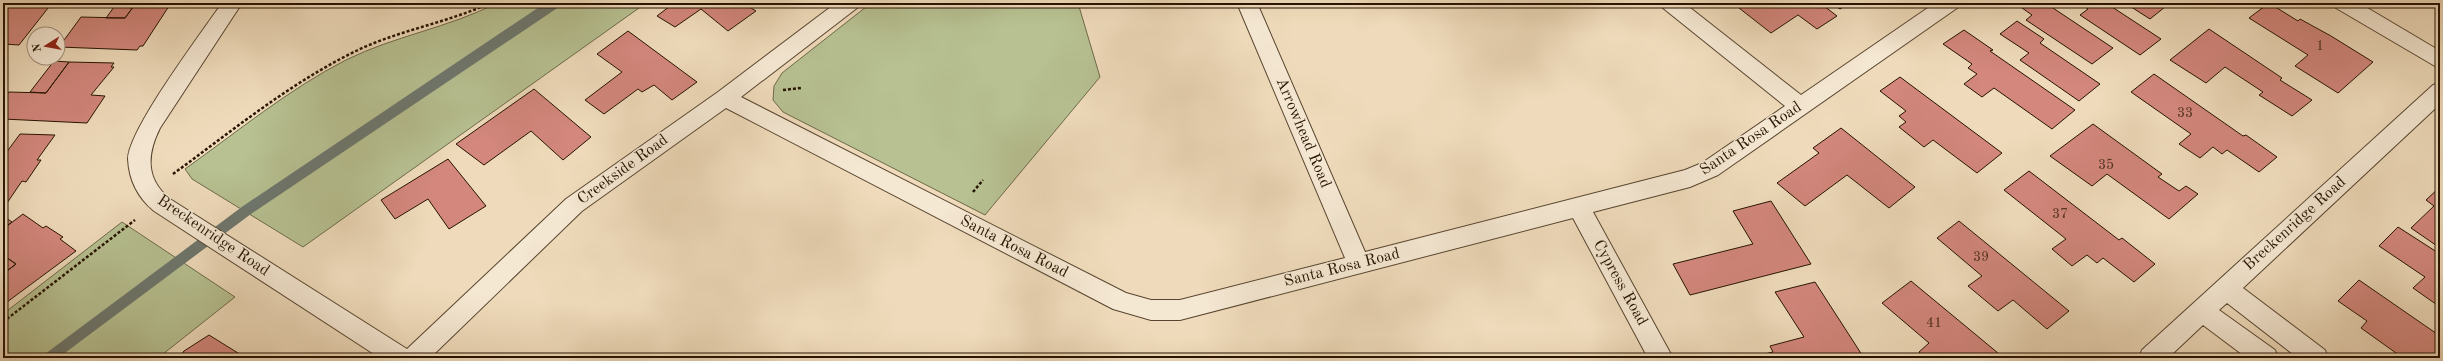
<svg xmlns="http://www.w3.org/2000/svg" width="2443" height="361" font-family="'Old Standard TT',serif">
	<style>
		.green { fill: #b7c192; stroke: #6e6a49 }
		.lines { fill: none; stroke-linecap: round; stroke-linejoin: round }
		.stream { stroke: #6d776e; stroke-width: 11 }
		.building { fill: #d3877d; stroke: #261300 }
		.minor-casing { stroke: #58452f; stroke-width: 2 }
		.path { stroke: #261300; stroke-width: 2.5; stroke-dasharray: 3 2; stroke-linecap: butt }
		.minor { fill: #f5e8d3; fill-rule: evenodd }
		.labels { text-anchor: middle; dominant-baseline: central; stroke-width: 3; stroke-linejoin: round; paint-order: stroke }
		.number-label { font-size: 14px; fill: #51301f }
		.street-label { font-size: 16px; fill: #261300; stroke: #f5e8d3 }
	</style>
	<rect width="100%" height="100%" fill="#efdbbb"/>
	<filter id="stains"><feTurbulence type="fractalNoise" baseFrequency=".005" numOctaves="4"/><feColorMatrix values="0 0 0 0 .2 0 0 0 0 .09 0 0 0 0 .02 0 0 0 .5 -.17"/></filter>
	<radialGradient id="worn" r=".72"><stop offset=".6" stop-color="#630" stop-opacity="0"/><stop offset="1" stop-color="#630" stop-opacity=".3"/></radialGradient>
	<path class="green" d="M497,3H646L303,247L192,179L185,169C237,132 289,89 346,60C394,36 448,28 497,3Z
		M871,3H1078L1100,77L985,215L783,112L773,100L774,86L782,73Z
		M122,222L235,297L158,358H3V314Z"/>
	<g class="lines">
		<path class="stream" d="M49,358L247,210L555,3"/>
	</g>
	<path class="building" d="M3,3H52L19,45L3,44Z
		M117,3H136L125,18H106Z
		M136,3H171L143,46H140L137,50L59,47L81,17L125,18Z
		M674,3H743L756,11L728,31L701,9L675,27L657,16Z
		M1748,3H1820L1837,16L1817,29L1798,15L1771,33L1739,8Z
		M1831,3H1850L1840,9Z
		M2015,3H2049L2047,4L2113,48L2092,64L2026,20L2032,15Z
		M2080,3H2106L2161,39L2140,55L2080,15L2088,9Z
		M2125,3H2170L2150,19Z
		M2269,3L2298,21L2300,19L2331,36L2373,62L2338,93L2295,66L2308,55L2249,18Z
		M2017,21L2044,39L2040,43L2100,84L2079,101L2020,60L2029,53L2000,34Z
		M2209,29L2282,78L2280,80L2312,100L2292,116L2259,95L2263,92L2225,67L2206,83L2170,60Z
		M1964,30L1993,50L1990,51L2075,110L2052,129L1994,88L1982,97L1964,84L1977,74L1968,68L1972,64L1943,44Z
		M628,31L697,82L672,100L654,85L642,92L638,89L604,114L585,100L622,72L597,54Z
		M54,61L69,62L46,93L30,92Z
		M69,62L114,63L111,67H114L91,95L105,96L87,123L3,119V99L9,92L46,93Z
		M2154,74L2243,136L2246,135L2277,157L2259,172L2227,150L2222,154L2213,147L2200,158L2179,144L2191,134L2131,92Z
		M1900,77L2002,153L1977,173L1933,140L1924,147L1899,127L1906,122L1899,116L1906,111L1880,91Z
		M534,89L591,137L563,160L531,131L484,165L456,144Z
		M2093,124L2162,174L2158,177L2179,191L2186,186L2198,194L2169,219L2107,174L2092,186L2050,156Z
		M1841,128L1915,187L1889,208L1847,175L1805,206L1777,183L1819,153L1813,148Z
		M20,134L55,135L37,160H41L26,182L22,181L7,203H3V157Z
		M448,159L486,206L449,229L428,199L395,219L381,200Z
		M2029,171L2119,240L2122,238L2155,264L2134,282L2103,258L2097,263L2087,255L2072,266L2052,249L2066,239L2004,190Z
		M2440,187V248L2411,228L2434,206L2426,200Z
		M1771,201L1811,264L1690,295L1673,264L1753,244L1733,211Z
		M23,214L43,228L46,226L63,237L60,239L76,251L3,305V274L16,264L3,255V229Z
		M3,216L12,222L3,229Z
		M1959,221L2069,311L2047,329L2013,300L1998,311L1968,286L1982,276L1937,238Z
		M2398,227L2440,254V307L2413,288L2425,277L2379,246Z
		M7,258L16,264L3,274V261Z
		M2359,280L2440,336V358H2403L2361,328L2367,321L2338,301Z
		M1911,281L2004,358H1926L1919,352L1929,343L1882,303Z
		M1815,282L1864,358H1748L1773,352L1770,346L1804,337L1775,292Z
		M209,335L246,358H178L184,351Z"/>
	<g class="lines">
		<defs>
			<path id="minor" d="M222,3H242L160,128C147,154 145,179 170,199L407,349L566,199L718,92L836,3H860L857,8L741,97L1126,293L1151,300H1180L1345,258L1237,3H1257L1365,252L1685,170L1702,163L1785,106L1663,8L1660,3H1684L1801,95L1935,3H1960L1957,8L1718,175L1690,187L1593,212L1673,358H1648L1573,218L1180,320H1151L1113,309L726,108L582,211L430,358H380L154,211C138,198 129,180 128,159C128,130 202,32 222,3Z
				M2333,3H2359L2440,51V69L2336,8Z
				M2440,83V104L2243,288L2325,350L2328,358H2298L2227,303L2219,310L2275,350L2278,358H2247L2203,325L2168,358H2139L2142,350L2433,85Z"/>
		</defs>
		<use href="#minor" class="minor-casing"/>
		<path class="path" d="M783,90L801,88
			M173,174C232,131 290,83 356,51C399,30 447,23 490,3
			M973,192L983,180
			M3,322L135,220"/>
		<use href="#minor" class="minor"/>
	</g>
	<g class="labels">
		<g class="number-label">
			<text x="2320" y="46">1</text>
			<text x="2185" y="113">33</text>
			<text x="2106" y="165">35</text>
			<text x="2060" y="214">37</text>
			<text x="1981" y="257">39</text>
			<text x="1934" y="323">41</text>
		</g>
		<g class="street-label">
			<text transform="translate(1303 133) rotate(67)">Arrowhead Road</text>
			<text transform="translate(1751 139) rotate(-34)">Santa Rosa Road</text>
			<text transform="translate(623 170) rotate(-36)">Creekside Road</text>
			<text transform="translate(2295 224) rotate(-42)">Breckenridge Road</text>
			<text transform="translate(213 236) rotate(34)">Breckenridge Road</text>
			<text transform="translate(1014 247) rotate(27)">Santa Rosa Road</text>
			<text transform="translate(1342 268) rotate(-14)">Santa Rosa Road</text>
			<text transform="translate(1620 283) rotate(61)">Cypress Road</text>
		</g>
	</g>
	<rect width="2443" height="361" fill="none" stroke="#efdbbb" stroke-width="16"/>
	<rect x="4" y="4" width="2435" height="353" fill="none" stroke="#261300" stroke-width="2"/>
	<rect x="8" y="8" width="2427" height="345" fill="none" stroke="#261300"/>
	<g transform="translate(46 46) rotate(259)"><circle r="19" fill="#f5e8d3" stroke="#a2937f"/>
	<path d="M0-3L7 15L0 10L-7 15Z" fill="#8f2418"/>
	<text y="-6" font-size="11" font-weight="bold" text-anchor="middle" fill="#261300">N</text>
	</g>
	<rect width="100%" height="100%" filter="url(#stains)"/>
	<rect width="100%" height="100%" fill="url(#worn)"/>
</svg>
